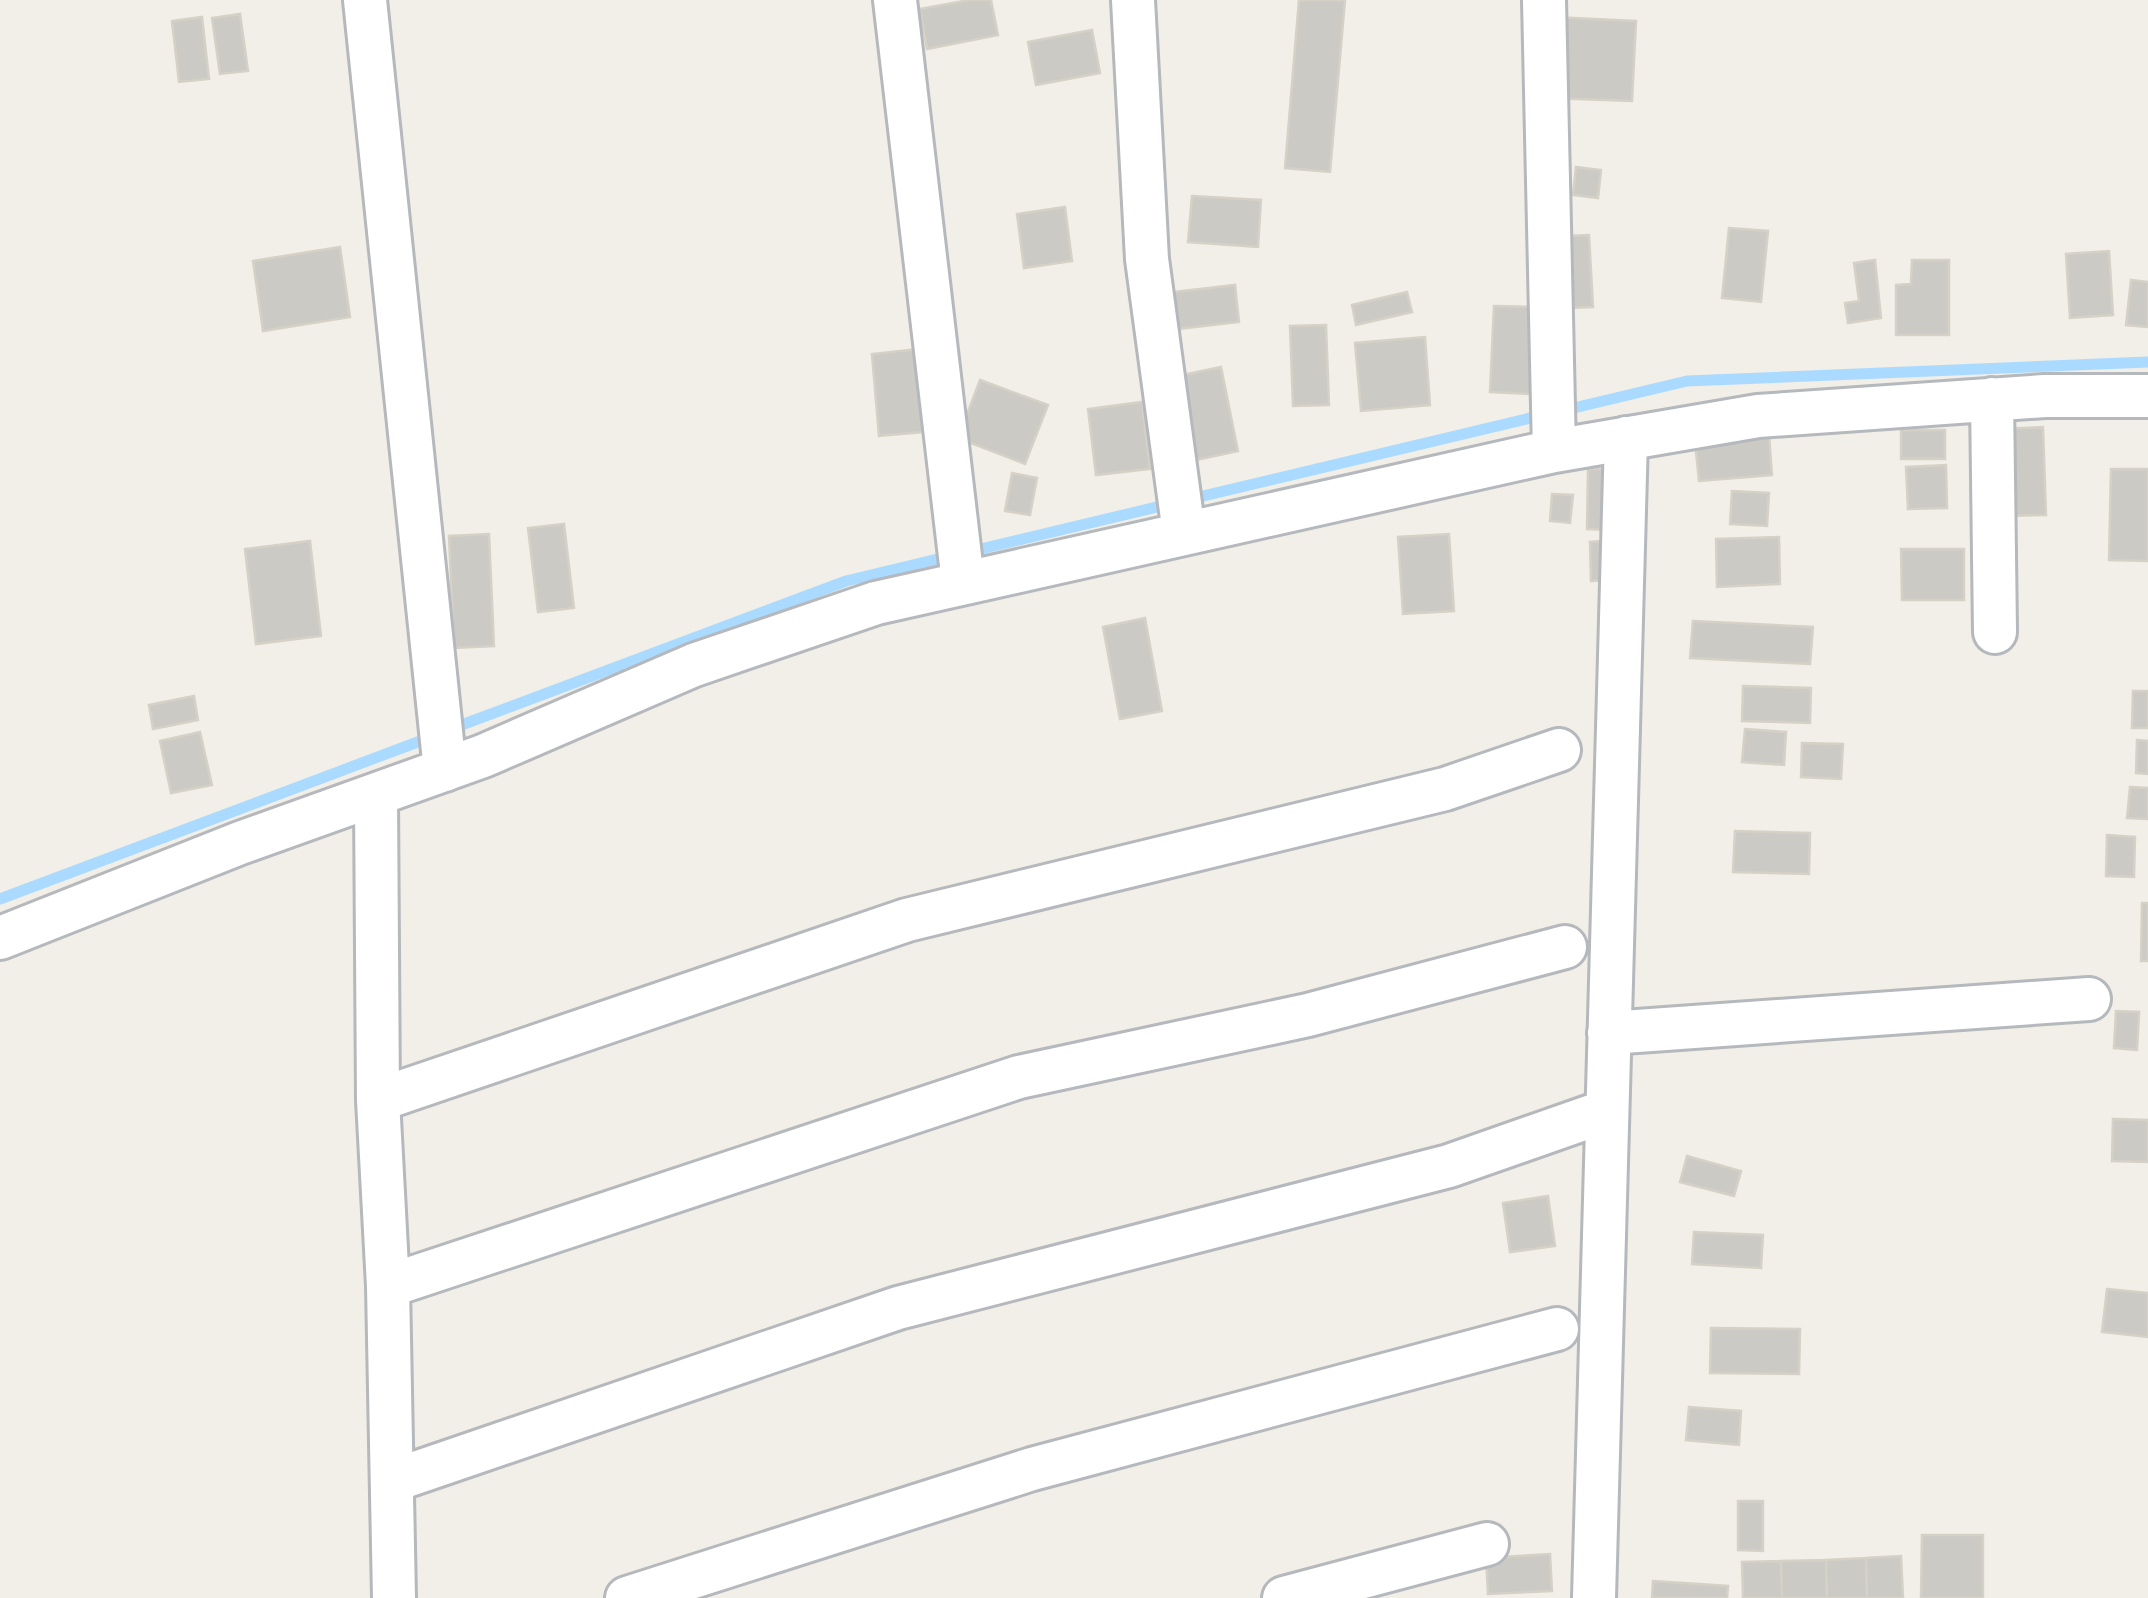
<svg xmlns="http://www.w3.org/2000/svg" width="2148" height="1598" font-family="'Fira Sans Condensed',sans-serif">
	<style>
		.lines { fill: none; stroke-linecap: round; stroke-linejoin: round }
		.stream { stroke: #aadaff; stroke-width: 11 }
		.building { fill: #cccac5; stroke: #d6d1c6; stroke-width: 2.5 }
		.minor-casing { stroke: #b5b8bc; stroke-width: 48 }
		.minor { stroke: #fff; stroke-width: 42 }
	</style>
	<rect width="100%" height="100%" fill="#f1efe8"/>
	<g class="lines">
		<path class="stream" d="M1561,411L1687,381L2148,362
			M968,552L1543,415
			M448,730L846,581L950,556
			M0,899L431,737"/>
	</g>
	<path class="building" d="M969,0H991L998,35L927,49L920,9Z
		M1299,0H1345L1330,172L1285,168Z
		M240,14L248,71L220,74L212,18Z
		M202,17L209,79L179,82L172,21Z
		M1552,17L1636,21L1632,101L1549,98Z
		M1092,30L1100,73L1036,85L1028,42Z
		M1576,167L1601,170L1598,198L1573,195Z
		M1192,196L1261,200L1258,247L1188,242Z
		M1065,207L1072,261L1024,268L1017,214Z
		M1729,228L1768,231L1761,302L1722,298Z
		M1589,235L1593,307L1570,308L1566,236Z
		M340,247L350,317L263,331L253,261Z
		M2109,251L2113,315L2070,318L2066,254Z
		M1875,260L1881,318L1848,323L1845,303L1859,301L1854,263Z
		M1912,260H1949V335H1896V285L1911,284Z
		M2131,280L2148,282V327L2126,325Z
		M1235,285L1239,322L1177,329L1173,292Z
		M1407,292L1412,312L1356,325L1352,305Z
		M1494,306L1534,307L1530,394L1490,392Z
		M1326,325L1329,405L1293,406L1290,326Z
		M1425,337L1430,405L1361,411L1355,343Z
		M928,348L934,431L879,436L872,354Z
		M1221,367L1238,451L1196,460L1178,376Z
		M980,380L1048,405L1025,464L958,438Z
		M1142,402L1150,469L1096,475L1088,409Z
		M2043,427L2046,515L2004,516L2001,429Z
		M1901,430H1945V459H1901Z
		M1769,435L1772,475L1699,481L1695,442Z
		M1946,465L1947,508L1908,509L1906,467Z
		M1588,469H1615L1613,530L1587,529Z
		M2111,469H2148V561L2109,560Z
		M1012,473L1037,478L1030,515L1005,511Z
		M1732,491L1769,493L1767,526L1730,524Z
		M1552,494L1573,495L1570,523L1550,521Z
		M564,524L574,608L538,612L528,528Z
		M489,534L494,646L454,648L449,536Z
		M1449,534L1454,611L1403,614L1398,537Z
		M1779,537L1780,584L1717,587L1716,539Z
		M1616,540L1618,580L1591,581L1590,542Z
		M310,541L321,636L256,644L245,549Z
		M1901,549H1964V600H1902Z
		M1145,618L1162,711L1120,719L1103,627Z
		M1693,621L1813,627L1810,664L1690,658Z
		M1743,686L1811,688L1810,723L1742,721Z
		M2133,691H2148V728H2132Z
		M194,696L198,720L153,729L149,705Z
		M1745,729L1786,732L1784,765L1742,762Z
		M200,732L212,785L171,793L160,741Z
		M2137,740L2148,741V774L2136,773Z
		M1802,743L1843,744L1841,779L1801,777Z
		M2130,787L2148,788V819L2127,818Z
		M1735,831L1810,833L1809,874L1733,872Z
		M2107,835L2135,837L2134,877L2106,876Z
		M2142,903H2148V961H2141Z
		M2116,1011L2139,1012L2137,1050L2114,1048Z
		M2113,1119L2148,1120V1162L2112,1161Z
		M1687,1156L1741,1171L1734,1196L1680,1182Z
		M1548,1196L1555,1246L1510,1252L1503,1203Z
		M1694,1232L1763,1235L1761,1268L1692,1264Z
		M2107,1289L2148,1293V1337L2102,1332Z
		M1711,1328L1800,1329L1799,1374L1710,1373Z
		M1689,1407L1741,1411L1739,1445L1686,1440Z
		M1738,1501H1763V1551L1738,1550Z
		M1922,1535H1983V1598H1921Z
		M1550,1554L1552,1591L1488,1594L1486,1558Z
		M1901,1556L1903,1598H1867L1866,1558Z
		M1866,1558L1867,1598H1827L1826,1560Z
		M1826,1560L1827,1598H1782L1781,1561Z
		M1781,1561L1782,1598H1743L1742,1562Z
		M1653,1581L1728,1586L1727,1598H1652Z"/>
	<g class="lines">
		<defs>
			<path id="minor" d="M365,0L445,770
				M895,0L963,582
				M1133,0L1147,259L1184,533
				M1544,0L1554,451
				M1992,399L1995,632
				M376,798L378,1100L388,1286L394,1598
				M0,938L240,843L483,756L694,665L876,603L1554,451L1758,416L2045,396H2148
				M1609,1033L2089,999
				M378,1100L907,920L1445,789L1559,750
				M388,1286L1019,1077L1308,1015L1565,947
				M392,1481L898,1308L1449,1166L1606,1111
				M627,1598L1032,1469L1557,1329
				M1284,1598L1487,1544
				M1594,1598L1626,438"/>
		</defs>
		<use href="#minor" class="minor-casing"/>
		<use href="#minor" class="minor"/>
	</g>
</svg>
